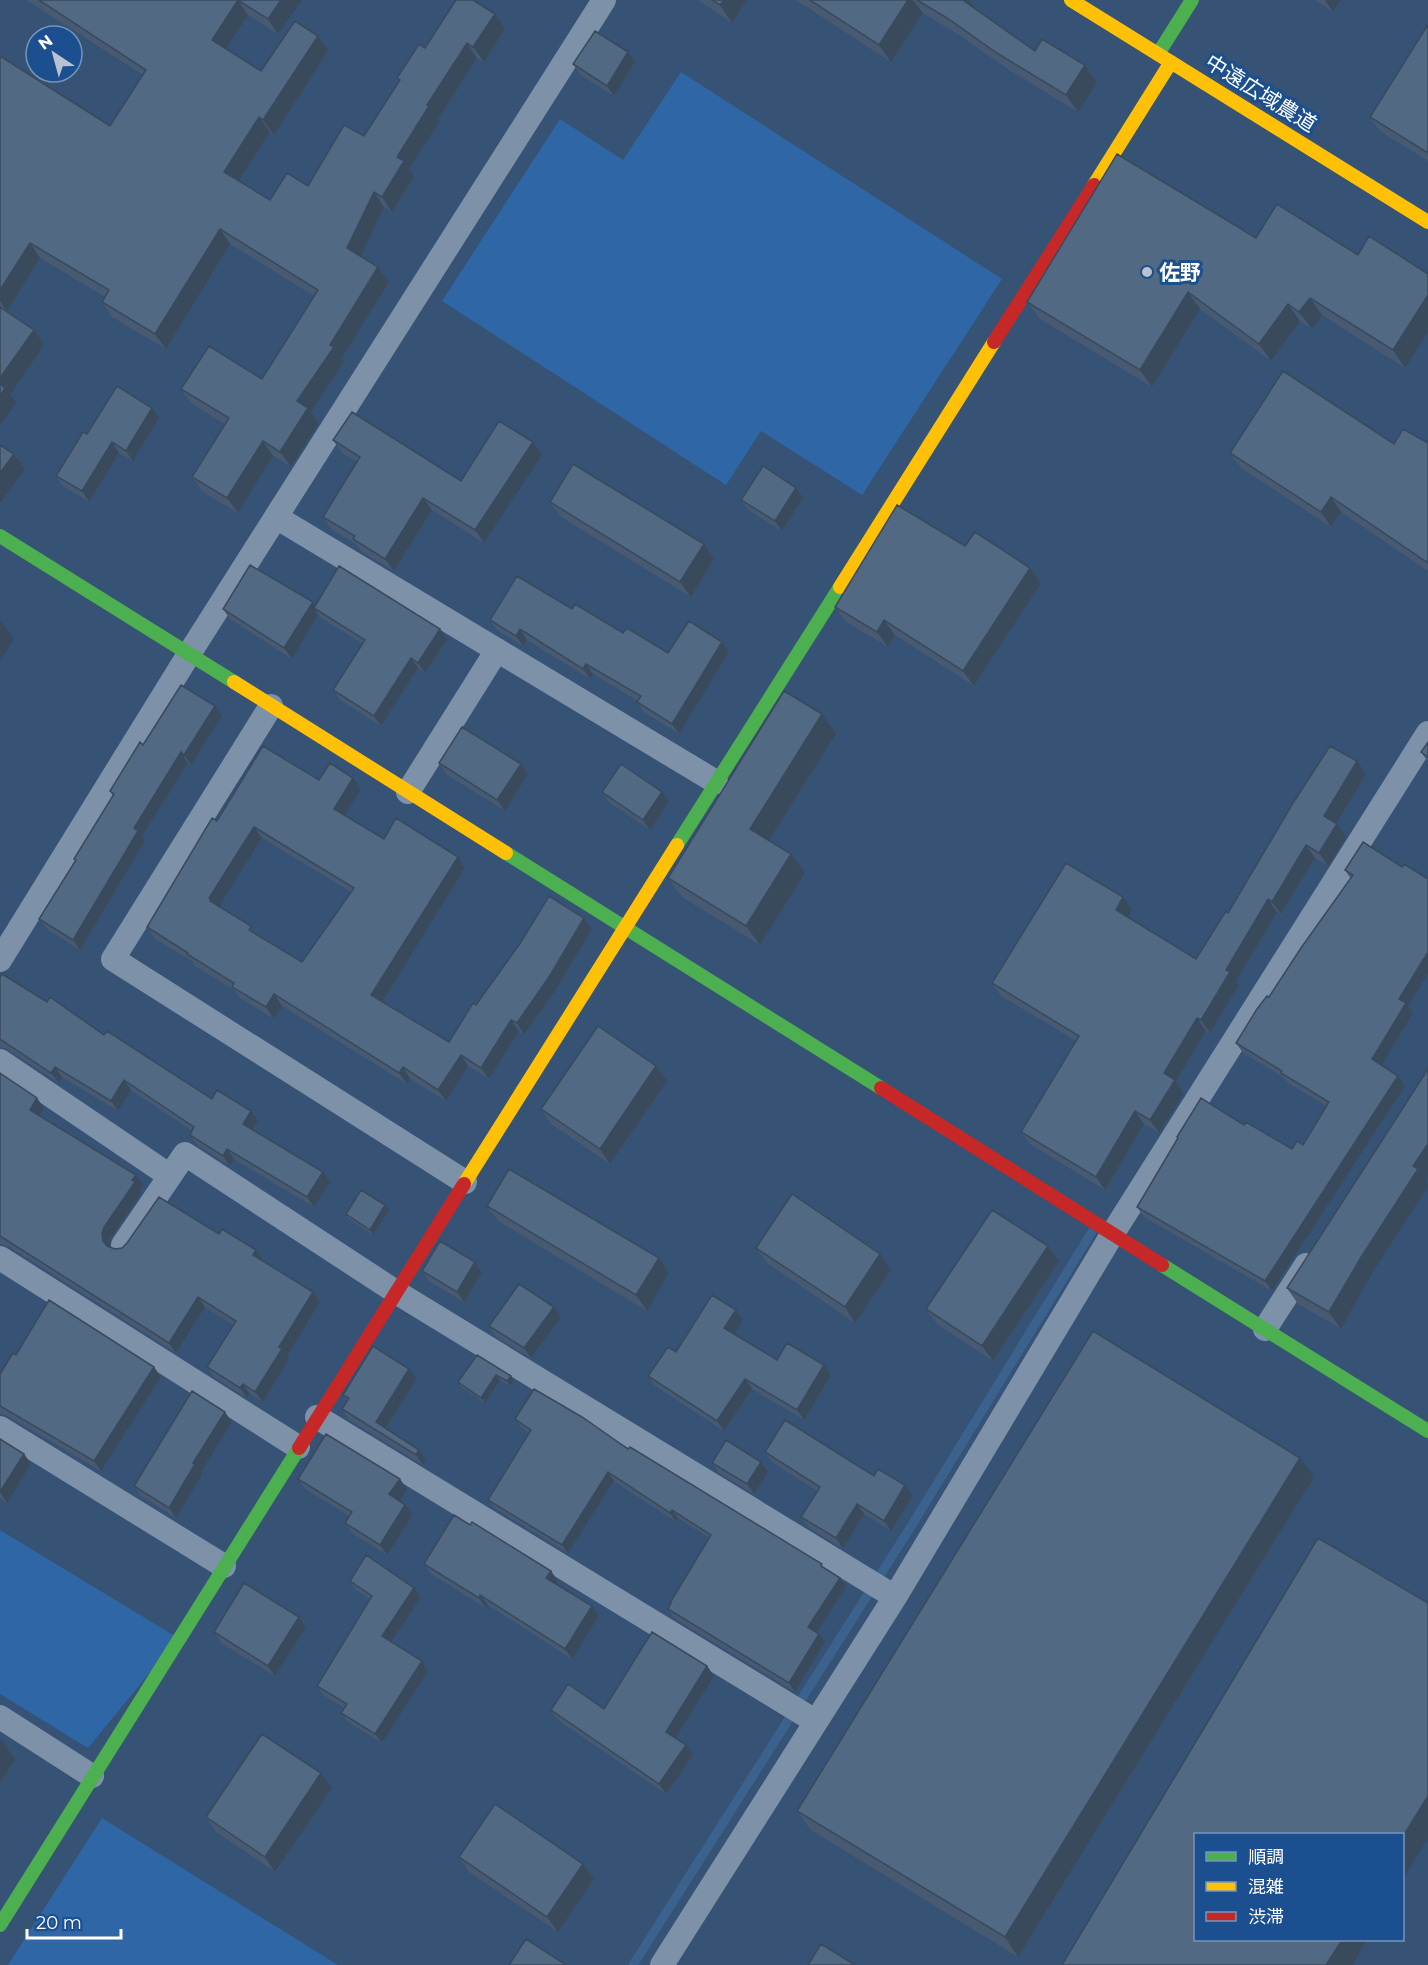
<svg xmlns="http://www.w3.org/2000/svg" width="1428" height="1965" font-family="Montserrat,'Noto Sans JP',sans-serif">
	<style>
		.green { fill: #2f66a5 }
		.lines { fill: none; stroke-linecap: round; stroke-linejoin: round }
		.stream { stroke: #3b618d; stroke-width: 9 }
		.street { stroke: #7d92a8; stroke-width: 24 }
		.fast { stroke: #4caf50; stroke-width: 14 }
		.slow { stroke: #ffc107; stroke-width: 14 }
		.jam { stroke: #c62828; stroke-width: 14 }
		.wall { fill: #475a72; fill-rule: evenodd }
		.shaded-wall { fill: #394a5c }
		.building { fill: #526984; stroke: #394a5c; stroke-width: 1.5; fill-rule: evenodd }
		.poi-dot { fill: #b9c2ce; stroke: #1b4f8f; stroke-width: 2 }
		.labels { text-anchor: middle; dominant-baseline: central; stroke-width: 6; stroke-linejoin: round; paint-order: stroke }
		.street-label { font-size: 21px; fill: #fff; stroke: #1b4f8f }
		.poi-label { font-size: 21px; font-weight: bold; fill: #fff; stroke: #1b4f8f; text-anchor: start }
	</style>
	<rect width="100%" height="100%" fill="#365274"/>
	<path class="green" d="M681,72L1002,279L862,495L761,431L726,485L442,301L560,119L623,160Z
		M0,1530L178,1638L88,1748L0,1694Z
		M102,1818L338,1965H8Z"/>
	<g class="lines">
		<path class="stream" d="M633,1965L910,1528L1093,1230"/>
		<path class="street" d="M276,517L716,782
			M271,706L113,959L465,1182
			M408,792L497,650
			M0,960L189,654L604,0
			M0,1061L170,1176
			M123,1245L185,1154L396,1292L895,1597
			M0,1258L298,1447
			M1265,1329L1306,1265
			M317,1417L815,1721
			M0,1428L224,1566
			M0,1717L92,1776
			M662,1965L895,1597L1113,1233L1428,733"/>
		<path class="fast" d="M1158,54L1192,0
			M0,536L234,682
			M677,845L840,587
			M506,853L881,1088
			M1162,1265L1428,1431
			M0,1925L299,1448"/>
		<path class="slow" d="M1071,0L1428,222
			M1094,185L1171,62
			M840,587L994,342
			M234,682L506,853
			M464,1184L677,845"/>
		<path class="jam" d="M994,342L1094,185
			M881,1088L1162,1265
			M299,1448L464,1184"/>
	</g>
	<path class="wall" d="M26,0H302L278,34L248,15L226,49L261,71L328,51L274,135L270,132L239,181L270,200L308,186L364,136L399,81L397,78L425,48L505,29L484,62L477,58L438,119L440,121L409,169L414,176L392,212L384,207L361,257L389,282L342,358L344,362L311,412L319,423L291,467L273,456L238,513L203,492L192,477L225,424L192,404L181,389L262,379L314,296L230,244L166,349L112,317L102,302L105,297L40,258L7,311L0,306V56L110,126L143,75Z
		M698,0H747L732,23Z
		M796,0H969L976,9L1035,51L1085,65L1097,83L1078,112L1009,70L959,35L923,13L891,62Z
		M1315,0H1341L1333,12Z
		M1428,26V161L1380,131L1370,117Z
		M635,62L614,96L580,75L573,64Z
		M1256,238L1358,255L1405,368L1322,315L1312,329L1300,321L1271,361L1200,309L1152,387L1040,319L1027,302Z
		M159,418L133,461L119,453L89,502L63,486L56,476L87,434Z
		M333,440L461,481L542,455L484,543L432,510L394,571L362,552L356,544L332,530L323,517L357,462L342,453Z
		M1428,443V571L1341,512L1331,527L1241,468L1230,453L1394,444Z
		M803,498L782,531L748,510L741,500Z
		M550,502L714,559L691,597L561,517Z
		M965,546L1030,568L1041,583L974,686L895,635L888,647L846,622L835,607Z
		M313,602L315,606L440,629L447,639L425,673L418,668L381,726L340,700L333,690L363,644L321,618L318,615L292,659L230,619L223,609Z
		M572,609L668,653L729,652L679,734L644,712L637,702L638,701L593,674L590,679L527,640L523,646L497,630L490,620Z
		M215,706L222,716L191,765L188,763L142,836L145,841L80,950L47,929L39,919L75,861L74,859L113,796L110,791Z
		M836,734L769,840L791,854L805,873L760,945L682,897L668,878Z
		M1428,742V762L1421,752Z
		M1357,761L1366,774L1336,824L1346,837L1328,866L1315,858L1281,914L1277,912L1236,981L1239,985L1210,1033L1206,1031L1176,1081L1184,1093L1159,1133L1144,1124L1105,1190L1030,1144L1021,1132L1076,1041L1001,996L992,983L1123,897L1132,910L1128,917L1196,959L1228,913Z
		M439,763L528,774L505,811L446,774Z
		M319,780L361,789L345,815L384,839L458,857L465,868L382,1002L449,1042L476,1005L584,918L592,929L557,988L524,1035L519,1031L489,1079L468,1066L446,1101L410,1079L407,1084L282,1006L274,1019L240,998L234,990L195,966L192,961L155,939L147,927L217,821ZM262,838L351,892L302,962L257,934L219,906Z
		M602,792H662L669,802L650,830L609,802Z
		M1363,842L1408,1006L1413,1013L1381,1065L1405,1086L1272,1291L1144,1217L1137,1207L1178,1139L1177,1137L1244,1125L1292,1149L1303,1145L1326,1106L1288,1083L1283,1077L1243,1053L1236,1043L1269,997L1351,879L1345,870Z
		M0,977L47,1002L212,1099L258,1121L253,1130L330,1182L314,1207L234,1159L230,1166L197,1145L190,1135L192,1131L131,1090L118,1111L62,1077L59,1083L7,1049L0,1047Z
		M0,1073L44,1108L39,1116L143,1185L140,1189L142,1192L111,1238L109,1245V1247L115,1249L219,1234L256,1250L263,1260L320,1302L287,1356L289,1359L263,1402L250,1394L247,1398L214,1377L207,1367L233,1325L205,1307L176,1353L8,1246L0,1244Z
		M667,1081L610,1164L551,1124L541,1109Z
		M1426,1181L1428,1184V1187L1371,1275L1341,1329L1298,1304L1287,1288Z
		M487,1206L659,1258L669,1273L647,1311L498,1221Z
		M389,1210L373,1235L349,1219L346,1214Z
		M1048,1246L1059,1261L993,1361L937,1324L926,1309Z
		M756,1248L891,1270L855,1323L767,1263Z
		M475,1262L482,1273L464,1302L429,1281L422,1271Z
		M554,1307L561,1317L531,1358L496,1337L489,1326Z
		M743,1320L734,1334L777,1360L824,1365L831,1375L804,1420L752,1389L724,1431L655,1386L648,1376L676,1352Z
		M16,1355L154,1367L161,1377L101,1471L7,1416L0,1414V1374Z
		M477,1355L514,1381L510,1386L500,1380L485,1403L462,1388L458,1382Z
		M417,1379L386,1428L419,1450L426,1461L423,1465L349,1420L342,1409L347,1401L343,1395Z
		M515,1419L628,1449L826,1569L846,1587L816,1632L825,1642L795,1692L674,1618L668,1609L671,1604L670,1603L709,1538L678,1518L676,1522L614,1481L568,1553L494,1508L488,1500L529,1433L522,1428Z
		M232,1422L201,1472L202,1475L176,1518L141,1496L134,1486Z
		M0,1439L24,1454L31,1464L7,1503L0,1499Z
		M765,1452L874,1476L905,1485L913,1496L891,1531L864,1514L843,1549L808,1527L801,1517L817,1491L772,1462Z
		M761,1462L768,1472L754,1494L719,1473L712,1463Z
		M1314,1477L1018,1957L811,1830L797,1811Z
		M298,1479L407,1489L399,1501L405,1505L413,1515L387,1555L352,1533L345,1523L349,1516L305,1489Z
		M470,1525L551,1571L558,1581L556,1584L599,1616L572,1659L488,1605L486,1608L431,1574L424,1564Z
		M350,1581L414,1588L421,1597L391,1641L422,1661L428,1671L382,1743L348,1722L341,1713L344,1708L323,1695L317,1686L370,1599L356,1590Z
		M299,1617L306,1627L275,1676L221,1643L214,1632Z
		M707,1666L714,1676L675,1738L693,1755L666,1794L558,1720L551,1710L604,1709Z
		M321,1773L332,1788L275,1872L216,1832L206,1817Z
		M459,1857L583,1864L594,1879L558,1932L469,1872Z"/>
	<path class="shaded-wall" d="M238,0L248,15L222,55L212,40Z
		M281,0H302L278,34L268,19Z
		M724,0H747L732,23L720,5Z
		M908,0H913L923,13L891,62L879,45Z
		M965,0H969L979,14L964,1Z
		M1325,0H1341L1333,12Z
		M495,14L505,29L484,62L473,47Z
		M318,36L328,51L274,135L263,120Z
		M467,43L477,58L438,119L440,121L409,169L414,176L392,212L382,197L397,157L427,105Z
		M628,52L635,62L614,96L607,86Z
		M1085,65L1097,83L1078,112L1066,95Z
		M259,117L270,132L235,187L224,172Z
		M374,192L384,207L358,263L347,248Z
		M220,229L230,244L166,349L155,334Z
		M30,243L40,258L7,311L0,301V290Z
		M378,267L389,282L342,358L344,362L311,412L319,423L291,467L280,452L297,401L330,345Z
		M1188,292L1200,309L1152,387L1140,370Z
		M1428,295V332L1405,368L1393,350Z
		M1310,298L1322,315L1312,329L1299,312Z
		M1288,304L1300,321L1271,361L1259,344Z
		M34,330L44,345L10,395L16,403L0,426V378Z
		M152,408L159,418L133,461L126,451Z
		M263,441L273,456L238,513L227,498Z
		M112,442L119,453L89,502L82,491Z
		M533,442L542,455L484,543L475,530Z
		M14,454L25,469L0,503V473Z
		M796,488L803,498L782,531L775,521Z
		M1331,497L1341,512L1331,527L1321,512Z
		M423,498L432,510L394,571L385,559Z
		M704,544L714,559L691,597L680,582Z
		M1030,568L1041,583L974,686L963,671Z
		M313,602L319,611L314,608L318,615L292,659L284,648Z
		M0,620L14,639L0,660Z
		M884,620L895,635L888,647L877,632Z
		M440,629L447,639L425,673L418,663Z
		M520,629L527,640L523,646L516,636Z
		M722,642L729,652L679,734L672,724Z
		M411,658L418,668L381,726L374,716Z
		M586,664L593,674L590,679L583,669Z
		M215,706L222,716L191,765L184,755Z
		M822,714L836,734L764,848L750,829Z
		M181,752L188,763L142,836L145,841L80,950L73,940L134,828Z
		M1357,761L1366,774L1333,829L1324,816Z
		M521,764L528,774L505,811L497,800Z
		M353,778L361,789L342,820L334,809Z
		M662,792L669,802L650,830L643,820Z
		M1337,824L1346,837L1328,866L1319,853Z
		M254,827L262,838L218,908L210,901L209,898Z
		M1306,845L1315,858L1281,914L1272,902Z
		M791,854L805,873L760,945L746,926Z
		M458,857L465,868L379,1007L371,995Z
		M1123,897L1132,910L1125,923L1116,910Z
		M1268,899L1277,912L1236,981L1239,985L1210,1033L1201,1020L1226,970Z
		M584,918L592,929L557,988L524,1035L517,1023Z
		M1428,952V974L1408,1006L1413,1013L1379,1069L1372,1059L1399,999Z
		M274,994L282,1006L274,1019L266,1007Z
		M1197,1018L1206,1031L1176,1081L1184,1093L1159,1133L1150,1120L1164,1073Z
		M511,1020L519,1031L489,1079L481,1068Z
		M461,1055L468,1066L446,1101L438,1090Z
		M656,1066L667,1081L610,1164L600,1149Z
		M55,1067L62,1077L59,1083L51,1073Z
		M403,1067L410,1079L407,1084L399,1073Z
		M1398,1076L1405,1086L1272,1291L1265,1281Z
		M124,1080L131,1090L118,1111L111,1101Z
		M37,1098L44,1108L37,1120L30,1110Z
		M251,1111L258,1121L250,1134L243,1124Z
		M1135,1111L1144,1124L1105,1190L1096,1177Z
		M1428,1144V1177L1426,1181L1428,1184V1187L1371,1275L1341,1329L1329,1312L1413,1166Z
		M227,1149L234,1159L230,1166L223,1156Z
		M323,1172L330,1182L314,1207L307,1197Z
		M136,1175L143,1185L140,1189L142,1192L111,1238L109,1245L110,1251L103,1241L102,1234L104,1227Z
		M385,1205L389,1210L373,1235L370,1230Z
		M1048,1246L1059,1261L993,1361L982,1346Z
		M256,1250L263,1260L253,1255Z
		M880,1254L891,1270L855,1323L845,1307Z
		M659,1258L669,1273L647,1311L636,1295Z
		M475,1262L482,1273L464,1302L457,1292Z
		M313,1292L320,1302L287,1356L289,1359L263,1402L255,1392L279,1347Z
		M198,1297L205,1307L176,1353L169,1343Z
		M554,1307L561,1317L531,1358L524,1348Z
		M736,1310L743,1320L732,1338L724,1328Z
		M824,1365L831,1375L804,1420L797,1410Z
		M154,1367L161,1377L101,1471L94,1461Z
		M409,1369L417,1379L383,1432L376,1422Z
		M496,1375L500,1380L485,1403L481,1398Z
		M511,1376L514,1381L510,1386L507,1381Z
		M745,1379L752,1389L724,1431L717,1421Z
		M243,1384L250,1394L247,1398L240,1388Z
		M225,1412L232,1422L201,1472L202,1475L176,1518L169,1508L193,1463Z
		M419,1450L426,1461L423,1465L416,1455Z
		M24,1454L31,1464L7,1503L0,1492Z
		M1300,1458L1314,1477L1018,1957L1005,1937Z
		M761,1462L768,1472L754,1494L747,1484Z
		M608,1472L614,1481L568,1553L562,1545Z
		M400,1479L407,1489L397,1505L389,1494Z
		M905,1485L913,1496L891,1531L884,1521Z
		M857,1504L864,1514L843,1549L836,1538Z
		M405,1505L413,1515L387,1555L380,1545Z
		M672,1510L678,1518L676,1522L670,1513Z
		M551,1571L558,1581L553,1588L546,1578Z
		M840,1578L846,1587L814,1636L808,1627Z
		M414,1588L421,1597L389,1645L382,1636Z
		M480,1595L488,1605L486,1608L479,1598Z
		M592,1606L599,1616L572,1659L565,1649Z
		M299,1617L306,1627L275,1676L268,1666Z
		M819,1634L825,1642L795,1692L789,1683Z
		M422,1661L428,1671L382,1743L375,1734Z
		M707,1666L714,1676L673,1742L666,1732Z
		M1,1740L15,1759L0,1783V1742Z
		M686,1745L693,1755L666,1794L659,1784Z
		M321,1773L332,1788L275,1872L265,1857Z
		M1428,1796V1838L1402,1881V1838Z
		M583,1864L594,1879L558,1932L547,1917Z
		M1342,1940H1367L1352,1965H1326Z"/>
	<path class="building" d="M39,0H238L212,40L261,71L295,21L318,36L263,120L259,117L224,172L270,200L287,173L308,186L344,125L364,136L400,80L397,78L419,44L425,48L456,0H473L495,14L473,47L467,43L427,105L429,106L397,157L404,161L382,197L374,192L347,248L378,267L330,345L334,347L297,401L308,408L280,452L263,441L227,498L192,477L229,418L181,389L209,346L262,379L318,290L220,229L155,334L102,302L109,290L30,243L0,290V56L110,126L146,70Z
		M238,0H281L268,19Z
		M712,0H724L720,5Z
		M810,0H908L879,45Z
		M917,0H965L964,1L1035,51L1042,39L1085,65L1066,95L997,53L947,18Z
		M1427,26H1428V153L1370,117Z
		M595,31L628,52L607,86L573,64Z
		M1117,154L1256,238L1277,204L1358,255L1369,236L1428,274V295L1393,350L1310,298L1299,312L1288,304L1259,344L1188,292L1140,370L1027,302Z
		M0,307L34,330L0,378Z
		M1283,371L1394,444L1403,429L1428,443V563L1331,497L1321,512L1230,453Z
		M0,384L5,388L0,396Z
		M117,386L152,408L126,451L112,442L82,491L56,476L83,432L87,434Z
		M352,412L461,481L499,421L533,442L475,530L423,498L385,559L353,539L355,536L323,517L360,457L333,440Z
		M0,445L14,454L0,473Z
		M573,464L704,544L680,582L550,502Z
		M763,466L796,488L775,521L741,500Z
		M897,505L965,546L975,532L1030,568L963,671L884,620L877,632L835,607Z
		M250,565L313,602L284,648L223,609Z
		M339,566L440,629L418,663L411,658L374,716L333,690L365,640L314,608Z
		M517,576L572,609L575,604L623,633L627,628L668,653L689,621L722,642L672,724L637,702L641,696L586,664L583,669L520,629L516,636L490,620Z
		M181,685L215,706L184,755L181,752L134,828L138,831L73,940L39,919L76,860L74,859L114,794L110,791L140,742L143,745Z
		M784,691L822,714L750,829L791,854L746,926L668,878Z
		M462,727L521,764L497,800L439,763Z
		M1428,742V757L1421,752Z
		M263,746L319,780L330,763L353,778L334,809L384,839L396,818L458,857L371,995L449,1042L473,1003L476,1005L521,942L549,896L584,918L549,977L517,1023L511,1020L481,1068L461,1055L438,1090L403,1067L399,1073L274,994L266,1007L232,987L234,983L187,954L188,953L147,927L212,818L217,821ZM254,827L354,888L302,962L249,930L251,926L210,901L211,899L209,898Z
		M1330,746L1357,761L1324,816L1337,824L1319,853L1306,845L1272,902L1268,899L1226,970L1230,972L1201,1020L1197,1018L1164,1073L1175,1080L1150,1120L1135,1111L1096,1177L1021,1132L1079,1036L992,983L1066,863L1123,897L1116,910L1196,959L1226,911L1228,913L1293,803Z
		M621,764L662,792L643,820L602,792Z
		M1363,842L1402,867L1404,864L1428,879V952L1399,999L1406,1003L1372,1059L1398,1076L1265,1281L1137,1207L1178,1138L1177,1137L1201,1098L1244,1125L1246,1122L1292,1149L1297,1141L1303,1145L1329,1102L1281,1073L1282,1071L1236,1043L1257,1009L1267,996L1269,997L1301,948L1353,875L1345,870Z
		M2,974L47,1002L50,997L104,1035L107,1031L212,1099L217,1090L251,1111L243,1124L323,1172L307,1197L227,1149L223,1156L190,1135L194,1127L124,1080L111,1101L55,1067L51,1073L0,1039V977Z
		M598,1026L656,1066L600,1149L541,1109Z
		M1428,1069V1144L1413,1166L1418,1169L1360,1259L1329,1312L1287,1288Z
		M0,1073L37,1098L30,1110L136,1175L132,1180L135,1182L104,1227L102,1234L103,1241L107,1246L115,1249L122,1248L127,1243L159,1197L219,1234L222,1229L256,1250L253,1255L313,1292L279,1347L282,1349L255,1392L243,1384L240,1388L207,1367L236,1321L198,1297L169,1343L0,1236Z
		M509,1169L659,1258L636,1295L487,1206Z
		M361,1190L385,1205L370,1230L346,1214Z
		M792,1194L880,1254L845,1307L756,1248Z
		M992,1210L1048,1246L982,1346L926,1309Z
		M440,1241L475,1262L457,1292L422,1271Z
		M519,1284L554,1307L524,1348L489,1326Z
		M712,1295L736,1310L724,1328L777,1360L787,1343L824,1365L797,1410L745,1379L717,1421L648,1376L668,1347L676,1352Z
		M49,1300L154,1367L94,1461L0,1406V1374L13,1353L16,1355Z
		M1093,1331L1300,1458L1005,1937L797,1811Z
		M373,1346L409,1369L376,1422L419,1450L416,1455L342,1409L349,1398L343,1395Z
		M477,1355L511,1376L507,1381L496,1375L481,1398L458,1382Z
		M534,1389L582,1417L628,1449L630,1447L822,1564L821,1566L840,1578L808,1627L819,1634L789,1683L668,1609L671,1603H670L711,1535L672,1510L670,1513L608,1472L562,1545L488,1500L531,1430L515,1419Z
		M192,1391L225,1412L193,1463L195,1464L169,1508L134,1486Z
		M785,1420L874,1476L878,1469L905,1485L884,1521L857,1504L836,1538L801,1517L820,1487L765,1452Z
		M326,1434L400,1479L389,1494L405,1505L380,1545L345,1523L352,1512L298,1479Z
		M0,1439L24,1454L0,1492Z
		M726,1440L761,1462L747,1484L712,1463Z
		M454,1515L470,1525L472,1522L551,1571L546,1578L592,1606L565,1649L480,1595L479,1598L424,1564Z
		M1318,1538L1428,1603V1796L1402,1838V1834H1196V1940H1342L1326,1965H1062Z
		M366,1555L414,1588L382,1636L422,1661L375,1734L341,1713L347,1704L317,1686L372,1596L350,1581Z
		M244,1583L299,1617L268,1666L214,1632Z
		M652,1632L707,1666L666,1732L686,1745L659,1784L551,1710L568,1684L604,1709Z
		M262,1734L321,1773L265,1857L206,1817Z
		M495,1804L583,1864L547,1917L459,1857Z
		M526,1939L566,1965H509Z
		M821,1944L855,1965H808Z"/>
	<circle class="poi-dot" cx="1147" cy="272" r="6"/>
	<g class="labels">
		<g class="street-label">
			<text transform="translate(1261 93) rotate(32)">中遠広域農道</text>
		</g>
		<g class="poi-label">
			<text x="1159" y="272">佐野</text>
		</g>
	</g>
	<rect x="1194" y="1833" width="210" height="108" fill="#1b4f8f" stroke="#7695bc" stroke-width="1.5"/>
	<rect x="1206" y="1852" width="30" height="9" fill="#4caf50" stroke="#7695bc" stroke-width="1.5"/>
	<text x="1248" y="1863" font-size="18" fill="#ffffff">順調</text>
	<rect x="1206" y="1882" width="30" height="9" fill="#ffc107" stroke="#7695bc" stroke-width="1.5"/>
	<text x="1248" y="1893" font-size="18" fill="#ffffff">混雑</text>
	<rect x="1206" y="1912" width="30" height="9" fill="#c62828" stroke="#7695bc" stroke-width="1.5"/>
	<text x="1248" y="1923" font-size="18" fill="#ffffff">渋滞</text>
	<g transform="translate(54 54) rotate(324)"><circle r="28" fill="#1b4f8f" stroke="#7695bc" stroke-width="1.5"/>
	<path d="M0-4.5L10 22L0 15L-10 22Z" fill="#b9c2ce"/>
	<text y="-9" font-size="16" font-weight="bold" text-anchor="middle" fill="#ffffff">N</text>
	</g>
	<path d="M27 1929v9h94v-9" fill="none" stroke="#ffffff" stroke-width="3"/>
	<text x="36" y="1929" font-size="18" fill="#ffffff" stroke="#1b4f8f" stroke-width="4.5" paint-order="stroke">20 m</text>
</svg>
